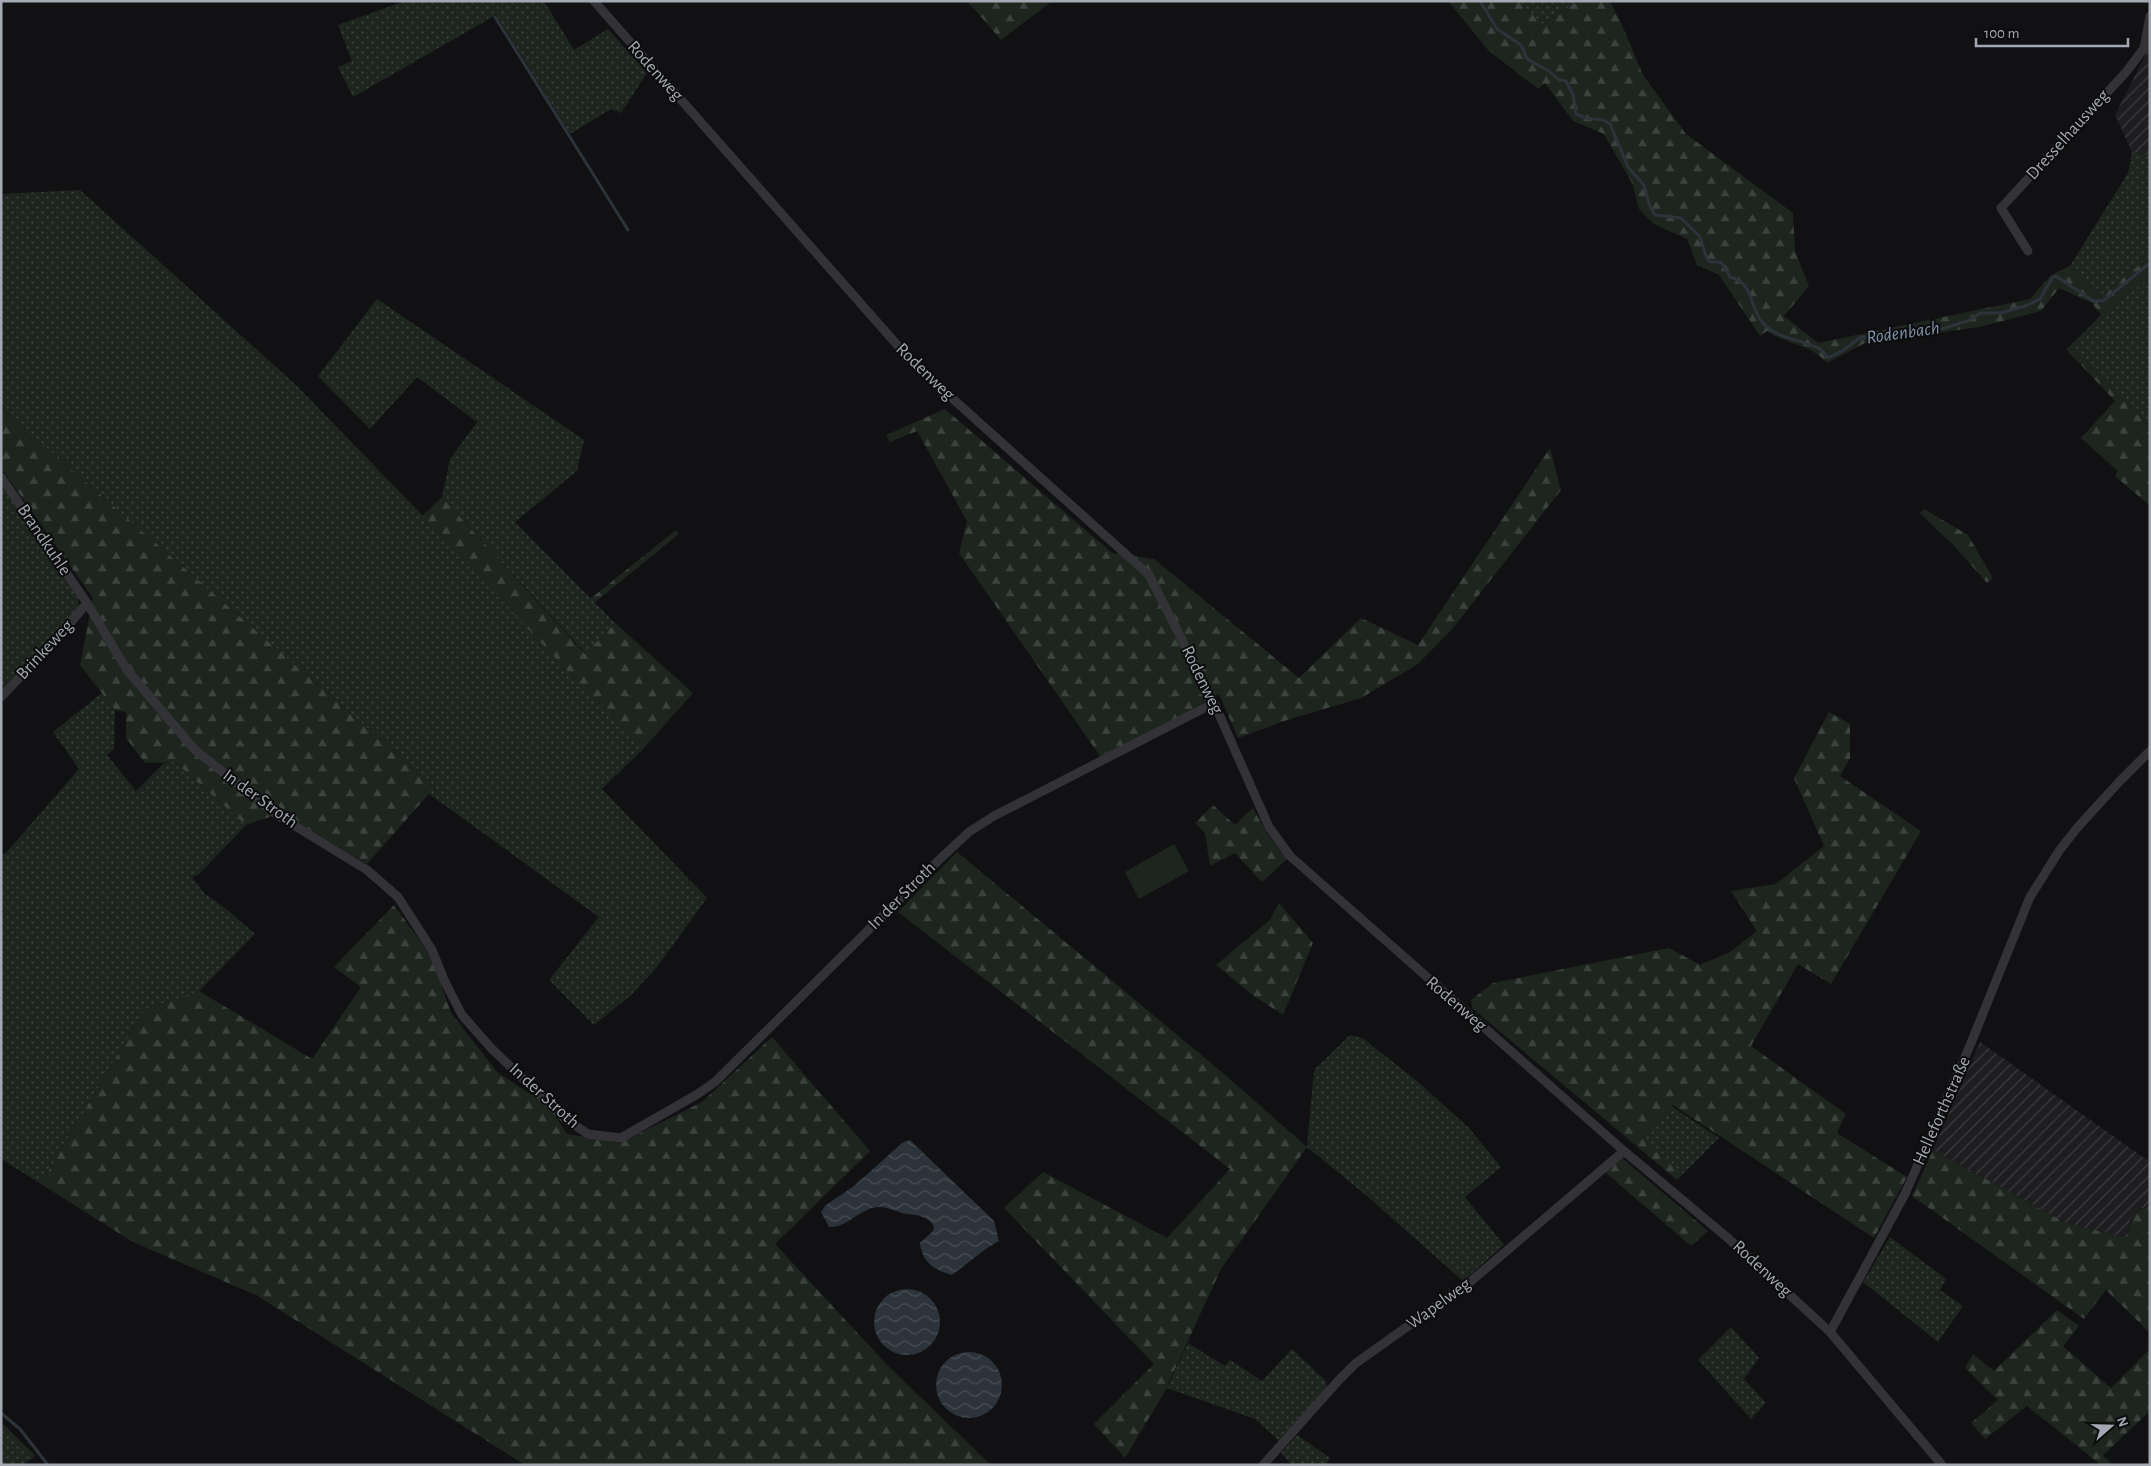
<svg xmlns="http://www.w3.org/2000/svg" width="2151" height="1466" font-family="'Alegreya Sans',sans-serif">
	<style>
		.industrial { fill: url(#industrial-furrows) }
		.grass { fill: url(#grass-dots) }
		.forest { fill: url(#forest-firs) }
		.pitch { fill: #1e251f }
		.water { fill: url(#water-waves) }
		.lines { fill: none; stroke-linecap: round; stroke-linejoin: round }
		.stream { stroke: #2c333a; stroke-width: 3 }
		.street { stroke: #333337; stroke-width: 9 }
		.labels { text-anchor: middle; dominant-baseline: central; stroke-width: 4; stroke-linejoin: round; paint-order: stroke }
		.street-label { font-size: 18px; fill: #a4a8b2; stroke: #0c0c0d }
		.water-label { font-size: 19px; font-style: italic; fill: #7f93a9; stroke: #0c0c0d }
	</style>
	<defs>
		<pattern id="industrial-furrows" width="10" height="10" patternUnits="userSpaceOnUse" patternTransform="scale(1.25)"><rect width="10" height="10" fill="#1e1d1f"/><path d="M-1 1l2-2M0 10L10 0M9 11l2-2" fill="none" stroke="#3c3b3d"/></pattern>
		<pattern id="grass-dots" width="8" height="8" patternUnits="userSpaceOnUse" patternTransform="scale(1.25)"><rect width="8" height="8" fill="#1e251f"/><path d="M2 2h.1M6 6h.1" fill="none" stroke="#3c423d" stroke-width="1.8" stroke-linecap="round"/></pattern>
		<pattern id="forest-firs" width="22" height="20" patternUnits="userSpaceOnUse" patternTransform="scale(1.25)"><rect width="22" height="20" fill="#1e251f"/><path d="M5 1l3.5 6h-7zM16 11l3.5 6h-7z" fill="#3c423d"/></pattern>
		<pattern id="water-waves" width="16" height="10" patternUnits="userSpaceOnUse" patternTransform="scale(1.25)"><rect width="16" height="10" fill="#2c333a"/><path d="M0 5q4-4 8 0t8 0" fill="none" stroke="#484e54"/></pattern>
	</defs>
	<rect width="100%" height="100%" fill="#111113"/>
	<path class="industrial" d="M2150,46V156L2132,152L2115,115Z
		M1980,1042L2150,1162V1206L2139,1209L2130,1220L2128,1238L2068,1224L1933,1150Z"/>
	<path class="grass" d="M405,1H544L574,50L608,29L647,73L621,113L611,109L570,134L496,15L353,97L338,67L352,61L338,25Z
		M1518,1H1578L1543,24Z
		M2132,152L2150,156V256L2100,297L2070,266L2128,173Z
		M80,190L296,385L425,518L642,750L602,789L707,898L657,967L630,996L594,1025L549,980L599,917L429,794L435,787L1,408V194Z
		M2150,277V428L2071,345L2101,315Z
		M377,299L584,440L577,471L515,522L615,623L586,654L442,497L450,459L477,422L417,377L370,429L318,376Z
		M1,483L77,593L79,604L73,616L1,692Z
		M102,693L115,710L114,749L107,755L136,791L164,763L175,762L246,825L199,874L192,877L204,893L230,912L255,934L199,991L144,1010L41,1184L1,1159V916L4,911L1,909V852L5,854L79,769L53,732Z
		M1350,1035L1364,1039L1418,1082L1469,1128L1501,1167L1465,1197L1504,1245L1463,1281L1367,1196L1307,1147L1314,1070Z
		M1671,1106L1719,1138L1683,1174L1642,1135Z
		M1890,1237L1946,1279L1940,1290L1963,1306L1938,1342L1863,1282Z
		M1731,1327L1759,1358L1744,1379L1766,1403L1751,1419L1698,1360Z
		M1188,1343L1225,1366L1230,1360L1262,1381L1292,1349L1326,1381L1327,1388L1279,1441L1255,1419L1167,1388Z
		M1,1422L35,1456L23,1465H1Z
		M1297,1435L1330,1458L1325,1465H1292L1281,1453Z"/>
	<path class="forest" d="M972,1H1052L1001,40L969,3Z
		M1448,1H1518L1543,24L1578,1H1610L1623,27L1643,75L1686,134L1793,213L1795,251L1809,286L1784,316L1818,343L2030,299L2051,275L2070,266L2100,297L2150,256V277L2101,315L2092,303L2059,288L2041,311L1980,327L1865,343L1827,363C1811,344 1787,345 1767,331L1760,336L1719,275L1697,265L1687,239L1654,224L1639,209L1633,185L1604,134L1573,121L1545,83L1538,89L1488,50Z
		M2071,345L2150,428V506L2115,476L2118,471L2081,438L2115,401L2066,349Z
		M1,408L435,787L367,864L281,813L246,825L175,762L145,763L126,738V712L115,710L80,665L93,598L1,468Z
		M945,409L1112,553L1154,559L1299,678L1361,618L1418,645L1550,448L1561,490L1453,628L1418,664L1361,698L1284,721L1238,738L1219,694L1102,759L959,553L967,521L917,431L890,442L886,435Z
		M442,497L585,654L615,623L693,693L642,750L422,516Z
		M1924,509L1968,535L1993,578L1987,583L1956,548L1920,513Z
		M676,530L679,534L594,603L590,599Z
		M1829,712L1850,724V758L1840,776L1921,831L1831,984L1798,964L1751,1046L1846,1114L1837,1133L1907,1177L1874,1238L1673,1105L1642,1135L1683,1174L1677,1180L1472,1008L1471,1000L1493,983L1669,948L1700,965L1730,952L1757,931L1731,891L1776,884L1824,846L1794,778Z
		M1213,805L1235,825L1253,808L1266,832L1287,859L1262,882L1235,853L1210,866L1205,833L1195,823Z
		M957,852L1223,1073L1307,1147L1221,1269L1164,1393L1125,1458L1094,1424L1154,1364L1004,1208L1043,1172L1167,1238L1230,1169L898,912Z
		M1279,903L1313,943L1283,1015L1254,996L1216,965L1270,920Z
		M394,905L431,956L451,1013L498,1073L549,1106L567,1134L620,1143L702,1102L772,1037L870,1151L775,1244L888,1366L991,1465H525L256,1295L133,1242L41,1184L144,1010L199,991L312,1059L361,987L334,967Z
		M1933,1150L2068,1224L2128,1238C2131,1220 2131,1211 2150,1206V1333L2106,1290L2084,1319L1912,1196Z
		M1622,1158L1708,1231L1691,1246L1605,1172Z
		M2057,1310L2079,1326L2063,1346L2111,1388L2150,1349V1411L2103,1455L2112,1465H2101L2027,1406L1985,1439L1971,1423L1998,1400L1965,1368L1973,1354L1994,1371Z"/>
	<path class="pitch" d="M1174,844L1189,871L1139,899L1125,872Z"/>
	<path class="water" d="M910,1140L994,1221L999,1241L987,1248L952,1275C934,1270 922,1262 920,1243L933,1231L934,1226C927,1216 918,1215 907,1214C898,1213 889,1207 880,1207C860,1207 848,1228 829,1227L821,1212L826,1205L854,1186L902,1143Z
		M874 1322a33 33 0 1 1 66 0a33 33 0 1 1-66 0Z
		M936 1385a33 33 0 1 1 66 0a33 33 0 1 1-66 0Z"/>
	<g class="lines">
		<path class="stream" d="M1480,1L1497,29L1521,45L1527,59L1549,71L1559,80L1566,81L1573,95L1576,114L1586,118L1603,120L1610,124L1628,167L1644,185L1649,204L1655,215L1681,218L1700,237L1707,259L1710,262H1721L1730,277C1756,284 1748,308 1764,324C1779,340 1802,339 1820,349C1824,351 1825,355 1828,358L1842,351L1861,337H1874L1889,333L1893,335L1913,331L1942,329L1970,320L1980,313H2001L2025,306L2040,299L2052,278L2056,276L2093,301H2103L2150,263
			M495,17L628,230
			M1,1413L20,1429L48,1465"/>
		<path class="street" d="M594,1L914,364L1149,575L1214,703L1269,827L1290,856L1624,1151L1729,1239L1830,1332L1942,1465
			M2028,251L2001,208L2127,71L2144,48L2150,16
			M1,477L87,603L127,670L195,750L277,815L367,870L398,897L432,950L445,982L462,1015L492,1049L564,1118L588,1134L621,1138L696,1095L715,1082L941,858L969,832L994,816L1214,703
			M1,697L56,640L87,603
			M1830,1332L1905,1194L1971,1043L2030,897L2059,851L2077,828L2119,782L2150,751
			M1263,1465L1339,1380L1356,1363L1470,1282L1624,1151"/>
	</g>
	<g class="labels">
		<g class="street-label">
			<text transform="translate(655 71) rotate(48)">Rodenweg</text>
			<text transform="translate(2068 135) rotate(-48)">Dresselhausweg</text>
			<text transform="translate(925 372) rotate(44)">Rodenweg</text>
			<text transform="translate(44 540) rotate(56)">Brandkuhle</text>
			<text transform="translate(45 650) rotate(-47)">Brinkeweg</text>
			<text transform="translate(1202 680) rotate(64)">Rodenweg</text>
			<text transform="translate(260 799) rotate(36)">In der Stroth</text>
			<text transform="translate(902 896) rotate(-45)">In der Stroth</text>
			<text transform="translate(1456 1004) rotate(41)">Rodenweg</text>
			<text transform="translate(544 1096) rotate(42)">In der Stroth</text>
			<text transform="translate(1942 1111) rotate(-66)">Helleforthstraße</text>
			<text transform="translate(1762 1269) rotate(43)">Rodenweg</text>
			<text transform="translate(1439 1304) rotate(-36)">Wapelweg</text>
		</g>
		<g class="water-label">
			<text transform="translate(1903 333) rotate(-8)">Rodenbach</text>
		</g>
	</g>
	<rect width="2151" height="1466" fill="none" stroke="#a4a8b2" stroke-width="5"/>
	<g transform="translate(2111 1426) rotate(70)" stroke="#0c0c0d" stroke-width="4" paint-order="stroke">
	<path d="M0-4L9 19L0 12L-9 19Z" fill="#a4a8b2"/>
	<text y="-8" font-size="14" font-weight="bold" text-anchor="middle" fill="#a4a8b2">N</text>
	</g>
	<path d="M1976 38v8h152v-8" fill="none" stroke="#a4a8b2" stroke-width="2.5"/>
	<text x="1984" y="38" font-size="15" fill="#a4a8b2" stroke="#0c0c0d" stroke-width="4" paint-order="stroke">100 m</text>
</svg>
